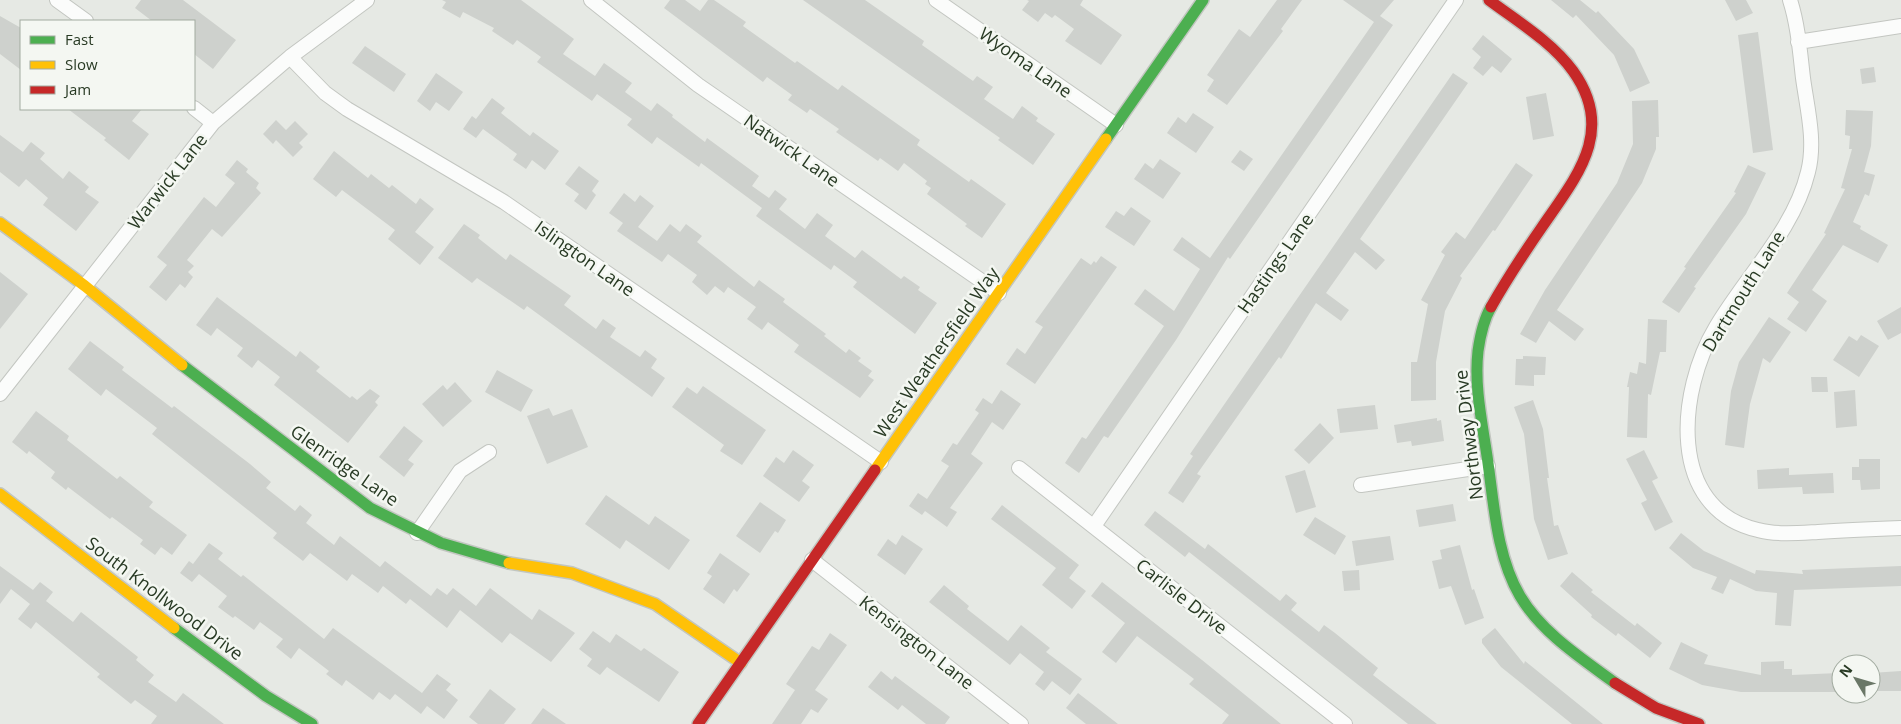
<svg xmlns="http://www.w3.org/2000/svg" width="1901" height="724" font-family="'Open Sans',sans-serif">
	<style>
		.building { fill: #ced1cd }
		.lines { fill: none; stroke-linecap: round; stroke-linejoin: round }
		.street-casing { stroke: #c3c6c1; stroke-width: 16 }
		.fast-casing { stroke: #c2c6c0; stroke-width: 14 }
		.slow-casing { stroke: #c2c6c0; stroke-width: 14 }
		.jam-casing { stroke: #c2c6c0; stroke-width: 14 }
		.street { stroke: #fbfcfb; stroke-width: 14 }
		.fast { stroke: #4caf50; stroke-width: 11 }
		.slow { stroke: #ffc107; stroke-width: 11 }
		.jam { stroke: #c62828; stroke-width: 11 }
		.labels { text-anchor: middle; dominant-baseline: central; stroke-width: 5; stroke-linejoin: round; paint-order: stroke }
		.street-label { font-size: 18px; fill: #283a24; stroke: #f4f7f2 }
	</style>
	<rect width="100%" height="100%" fill="#e6e9e4"/>
	<path class="building" d="M141,0H183L236,40L213,69L194,54V21H152L135,8Z
		M442,0H521L574,39L563,54L595,76L604,63L632,83L625,92L651,111L657,103L673,115L672,117L705,142L707,138L759,176L752,186L769,198L775,190L787,199L779,209L805,229L817,213L833,225L825,236L855,258L862,250L901,279L904,276L920,287L918,290L937,303L915,334L853,287L857,282L834,265L831,270L756,216L762,208L701,163L699,167L657,137L652,144L627,125L632,119L597,94L592,101L537,62L541,57L517,40L513,45L492,31L494,28L463,12L460,18L442,8L446,2Z
		M670,0H685L700,11L708,0H714L746,22L743,26L795,63L797,61L838,90L842,85L920,140L917,145L969,182L971,179L1006,204L982,238L965,226L967,224L927,194L931,188L925,184L927,181L904,163L898,171L880,158L878,161L836,132L839,129L810,109L807,113L788,100L792,95L767,77L763,82L664,8Z
		M803,0H865L924,41L922,45L973,81L977,76L993,87L984,99L1013,119L1022,106L1038,118L1036,121L1055,134L1033,165L998,140L1000,138Z
		M1027,0H1083L1080,5L1122,35L1101,65L1065,41L1074,29L1055,15L1052,18L1045,13L1038,22L1022,10L1029,1Z
		M1277,0H1302L1281,29L1283,31L1227,105L1207,91L1214,80L1207,75L1239,29L1250,37Z
		M1343,0H1394L1380,16L1393,25L1230,259L1228,257L1176,340L1108,438L1104,436L1079,473L1065,463L1082,437L1086,439L1164,326L1134,304L1145,289L1174,311L1200,269L1173,250L1182,237L1210,258L1374,22Z
		M1551,0H1580L1596,13L1598,11L1634,49L1650,83L1630,92L1614,55L1576,15L1573,18Z
		M1725,0H1746L1753,13L1736,21Z
		M0,16L21,28V70L0,54Z
		M1758,32L1773,150L1753,153L1738,35Z
		M1483,35L1512,59L1501,73L1492,66L1483,76L1473,68L1481,57L1472,49Z
		M365,46L406,74L394,92L352,63Z
		M1874,67L1876,82L1862,84L1860,69Z
		M436,73L463,92L449,111L436,102L430,111L417,101Z
		M1453,73L1468,83L1360,239L1385,260L1376,270L1355,252L1326,293L1349,310L1341,321L1316,303L1281,359L1279,357L1197,474L1201,476L1183,503L1168,493L1193,456L1190,454Z
		M1546,93L1554,136L1533,140L1526,97Z
		M492,98L505,108L501,113L530,136L533,132L559,151L545,170L532,160L526,169L513,160L517,154L483,129L476,138L463,129L472,116L476,119Z
		M1658,100L1659,137H1656V149L1642,183L1557,310L1584,329L1575,341L1549,321L1536,343L1520,334L1545,290L1617,183L1633,144L1632,101Z
		M68,109H142L132,121L149,134L129,160L104,140L106,138Z
		M1846,110L1873,111L1871,146L1864,172L1875,175L1869,196L1865,194L1853,222L1861,226L1860,229L1888,245L1878,263L1843,245L1812,290L1827,301L1806,332L1787,319L1799,302L1787,293L1826,234L1824,233L1845,189L1841,188L1852,149H1849L1850,136L1845,135Z
		M1193,113L1214,127L1196,153L1167,133L1178,117L1186,123Z
		M276,120L286,130L295,121L308,134L299,143L303,147L293,157L276,140L273,144L263,134Z
		M0,135L23,152L31,142L45,153L40,159L63,179L69,171L89,187L85,192L99,202L76,231L43,205L48,198L26,179L19,187L0,172Z
		M1240,150L1253,159L1244,171L1231,162Z
		M334,151L368,178L371,174L389,188L392,185L416,204L420,198L434,209L415,232L434,247L420,265L388,239L395,230L342,190L336,197L313,179Z
		M1160,159L1181,173L1163,199L1134,179L1145,163L1153,169Z
		M237,160L248,169L246,172L259,183L256,188L261,193L222,237L212,229L187,260L194,266L188,272L193,277L185,288L180,284L166,301L149,287L167,265L157,257L204,197L216,207L235,183L225,175Z
		M1516,163L1533,175L1495,231L1493,230L1460,276L1462,278L1445,311L1436,362V400L1411,401V362H1417L1428,304L1421,300L1445,255L1441,252L1456,232L1465,239Z
		M1748,165L1766,173L1746,214L1694,287L1696,288L1679,313L1662,302L1686,268L1684,267L1736,193L1734,192Z
		M579,166L599,181L592,191L596,195L586,210L574,201L579,194L565,184Z
		M624,193L635,202L640,195L654,206L638,227L657,241L670,224L680,232L686,224L702,236L697,242L754,287L759,280L785,299L783,302L826,334L824,336L846,353L849,349L861,358L858,361L872,371L868,376L874,380L860,398L794,352L799,345L768,322L762,330L747,319L756,307L728,287L724,293L715,286L707,295L692,282L697,275L668,254L662,262L617,231L623,223L609,213Z
		M1131,207L1151,221L1134,246L1105,227L1116,211L1124,216Z
		M464,224L480,235L478,238L506,260L510,254L571,296L564,305L596,329L603,319L616,328L610,337L640,357L645,350L657,359L651,368L665,378L652,397L527,306L524,310L477,278L472,283L438,258Z
		M1101,256L1117,267L1035,384L1006,364L1017,348L1025,354L1043,327L1035,322L1081,258L1091,265L1094,261L1096,263Z
		M0,272L28,294L0,329Z
		M217,297L296,357L300,351L320,367L316,371L350,398L352,396L357,400L370,389L380,396L375,402L378,405L348,443L274,385L280,377L258,360L252,368L237,356L243,348L217,328L211,336L196,325Z
		M1901,307V333L1888,340L1877,321Z
		M1769,317L1791,332L1770,363L1763,358L1750,404L1744,448L1725,445L1731,391L1739,362Z
		M1648,319L1667,320L1666,352H1660L1651,395L1648,394L1647,438L1627,437L1629,387H1627L1630,372L1637,374L1639,362L1646,364Z
		M1861,335L1879,346L1859,377L1833,360L1849,336L1857,341Z
		M90,341L124,367L122,370L172,408L174,406L250,464L271,482L266,488L295,511L300,505L312,515L306,523L334,545L340,536L380,567L385,561L431,596L437,588L447,595L453,588L476,606L490,588L532,620L539,609L575,633L551,662L510,633L502,643L460,610L447,628L410,599L406,604L383,586L378,593L352,574L347,581L310,553L303,561L273,538L277,533L152,434L157,428L106,389L101,396L68,369Z
		M1523,356L1546,357L1545,375H1534V386L1515,385L1516,359H1523Z
		M497,370L533,390L521,412L485,392Z
		M1811,377H1827L1828,392H1812Z
		M455,382L472,401L443,427L422,404L443,385L447,390Z
		M703,386L766,430L742,465L720,451L724,445L672,407L687,387L697,394Z
		M1001,390L1021,404L1003,430L992,422L971,454L983,463L950,508L957,512L947,527L925,511L922,515L909,506L918,493L927,499L949,466L941,461L953,443L957,445L979,413L975,410L983,398L992,404Z
		M1855,390L1857,426L1836,428L1834,392Z
		M1533,400L1543,429L1549,478H1547L1554,526L1558,525L1568,554L1548,560L1534,519L1524,434L1514,407Z
		M1375,405L1378,429L1340,433L1337,409Z
		M549,408L553,416L572,409L588,447L547,464L527,416Z
		M36,411L69,436L67,440L117,479L120,476L153,502L149,507L187,535L172,555L161,547L155,555L140,544L143,540L112,517L110,519L68,487L66,490L51,478L55,472L29,451L27,454L12,442Z
		M1437,418V421L1441,420L1444,441L1412,446L1411,441L1397,443L1394,425Z
		M1320,423L1334,438L1309,464L1294,450Z
		M404,426L423,441L408,460L414,464L404,477L379,457Z
		M793,450L814,465L802,481L810,487L799,502L763,476L776,457L784,463Z
		M1644,450L1658,478L1652,481L1673,522L1655,531L1641,503L1647,500L1626,459Z
		M1859,459H1880V489L1861,490L1860,480H1852V467H1859Z
		M1789,468V475L1833,473L1834,493L1803,494L1802,487L1758,489L1757,470Z
		M1305,470L1316,507L1296,513L1285,476Z
		M606,495L649,525L655,516L690,540L669,570L626,540L620,549L585,524Z
		M760,502L786,520L778,533L775,531L760,553L736,536Z
		M1453,504L1456,521L1419,527L1416,510Z
		M1002,505L1079,565L1069,578L1086,591L1072,609L1042,585L1056,568L991,519Z
		M1155,511L1205,549L1208,544L1280,601L1286,594L1297,603L1291,610L1319,632L1324,625L1335,633L1378,668L1373,675L1437,724H1408L1189,552L1185,557L1144,525Z
		M1315,517L1346,536L1335,555L1303,535Z
		M1681,533L1704,551L1755,574L1756,570L1803,574L1802,570L1901,566V586L1794,590L1791,626L1775,625L1777,593L1756,591L1730,579L1723,594L1711,589L1717,577L1693,568L1669,548Z
		M902,535L923,549L905,575L877,555L888,539L896,545Z
		M1390,536L1394,560L1356,566L1352,541Z
		M209,543L223,553L218,559L241,577L243,575L324,639L333,628L422,693L437,674L451,684L446,690L458,700L444,719L427,706L421,714L395,694L390,700L379,692L373,700L346,680L342,686L326,674L329,671L299,648L291,659L276,647L283,639L260,622L254,630L235,616L233,618L218,607L227,596L199,574L192,582L180,573L189,561L193,564Z
		M1460,545L1472,590L1474,589L1484,618L1465,625L1451,586L1439,589L1432,561L1442,559L1440,550Z
		M720,553L750,574L737,592L734,589L724,604L703,589L712,576L707,573Z
		M0,566L33,590L40,582L53,592L46,601L73,622L81,612L138,657L136,660L154,675L148,682L176,702L183,693L224,724H151L157,716L135,700L131,704L97,677L100,674L36,622L31,629L18,619L30,604L11,589L0,604Z
		M1359,570L1360,590L1344,591L1342,571Z
		M1572,572L1593,590L1591,592L1635,626L1637,623L1662,643L1650,658L1618,633L1616,636L1591,617L1592,615L1560,586Z
		M1102,582L1202,660L1281,724H1222L1229,715L1189,684L1194,679L1137,636L1116,663L1102,652L1125,623L1091,596Z
		M944,585L969,606L967,609L1008,641L1021,625L1050,648L1046,652L1082,679L1070,695L1052,681L1044,691L1035,684L1044,672L1020,653L1010,665L929,602Z
		M1495,628L1524,664L1525,661L1603,724H1572L1501,667L1482,643V639Z
		M593,631L610,643L616,634L641,651L644,648L679,672L659,702L607,667L600,675L587,666L592,659L579,649Z
		M830,633L847,645L815,690L828,699L818,713L811,709L801,724H772L795,690L786,684L812,646L819,650Z
		M1681,642L1708,655L1704,664L1761,675V662L1784,661V669H1792V675L1839,673L1840,692H1741L1702,685L1669,669Z
		M881,671L892,680L895,676L950,717L945,724H926L902,705L898,710L868,687Z
		M1901,671V691H1871V673Z
		M490,689L516,709L504,724H478L469,717Z
		M1078,693L1118,724H1086L1066,708Z
		M543,708L566,724H531Z"/>
	<g class="lines">
		<defs>
			<path id="street" d="M57,0L86,21
				M591,0L698,85L999,293
				M936,0L1116,125
				M1790,0C1798,25 1800,52 1803,78C1807,108 1816,141 1808,172C1794,230 1746,276 1716,327C1678,390 1666,509 1758,530C1776,535 1799,533 1818,532C1846,530 1873,529 1901,528
				M1798,42L1901,26
				M290,57L325,93L347,109L504,202L881,462
				M194,108L213,123
				M0,394L213,123L290,57L367,0
				M1019,468L1345,724
				M1361,485L1488,466
				M1094,526L1456,0
				M417,533L460,471L489,452
				M812,560L1021,724"/>
			<path id="fast" d="M1106,139L1203,0
				M1491,307C1484,319 1480,337 1478,351C1474,386 1482,422 1487,456C1494,503 1496,555 1520,596C1542,633 1581,658 1615,683
				M182,365L370,508L441,543L509,563
				M174,628L266,696L312,724"/>
			<path id="slow" d="M0,223L85,286L182,365
				M875,470L1106,139
				M0,494L174,628
				M509,563L572,573L655,604L741,663"/>
			<path id="jam" d="M1489,0C1517,21 1552,42 1573,71C1616,131 1577,176 1542,227C1524,253 1507,279 1491,307
				M1615,683L1656,708L1699,724
				M698,724L875,470"/>
		</defs>
		<use href="#street" class="street-casing"/>
		<use href="#fast" class="fast-casing"/>
		<use href="#slow" class="slow-casing"/>
		<use href="#jam" class="jam-casing"/>
		<use href="#street" class="street"/>
		<use href="#fast" class="fast"/>
		<use href="#slow" class="slow"/>
		<use href="#jam" class="jam"/>
	</g>
	<g class="labels">
		<g class="street-label">
			<text transform="translate(1026 62) rotate(35)">Wyoma Lane</text>
			<text transform="translate(792 150) rotate(35)">Natwick Lane</text>
			<text transform="translate(167 181) rotate(-52)">Warwick Lane</text>
			<text transform="translate(585 258) rotate(35)">Islington Lane</text>
			<text transform="translate(1275 263) rotate(-55)">Hastings Lane</text>
			<text transform="translate(1743 291) rotate(-58)">Dartmouth Lane</text>
			<text transform="translate(936 352) rotate(-55)">West Weathersfield Way</text>
			<text transform="translate(1468 435) rotate(-97)">Northway Drive</text>
			<text transform="translate(345 465) rotate(35)">Glenridge Lane</text>
			<text transform="translate(1182 596) rotate(38)">Carlisle Drive</text>
			<text transform="translate(165 598) rotate(37)">South Knollwood Drive</text>
			<text transform="translate(917 642) rotate(38)">Kensington Lane</text>
		</g>
	</g>
	<rect x="20" y="20" width="175" height="90" fill="#f4f7f2" stroke="#a2aba0"/>
	<rect x="30" y="36" width="25" height="8" fill="#4caf50" stroke="#a2aba0"/>
	<text x="65" y="45" font-size="15" fill="#283a24">Fast</text>
	<rect x="30" y="61" width="25" height="8" fill="#ffc107" stroke="#a2aba0"/>
	<text x="65" y="70" font-size="15" fill="#283a24">Slow</text>
	<rect x="30" y="86" width="25" height="8" fill="#c62828" stroke="#a2aba0"/>
	<text x="65" y="95" font-size="15" fill="#283a24">Jam</text>
	<g transform="translate(1856 679) rotate(308)"><circle r="24" fill="#f4f7f2" stroke="#a2aba0"/>
	<path d="M0-4L9 19L0 12L-9 19Z" fill="#6a7767"/>
	<text y="-8" font-size="14" font-weight="bold" text-anchor="middle" fill="#283a24">N</text>
	</g>
</svg>
